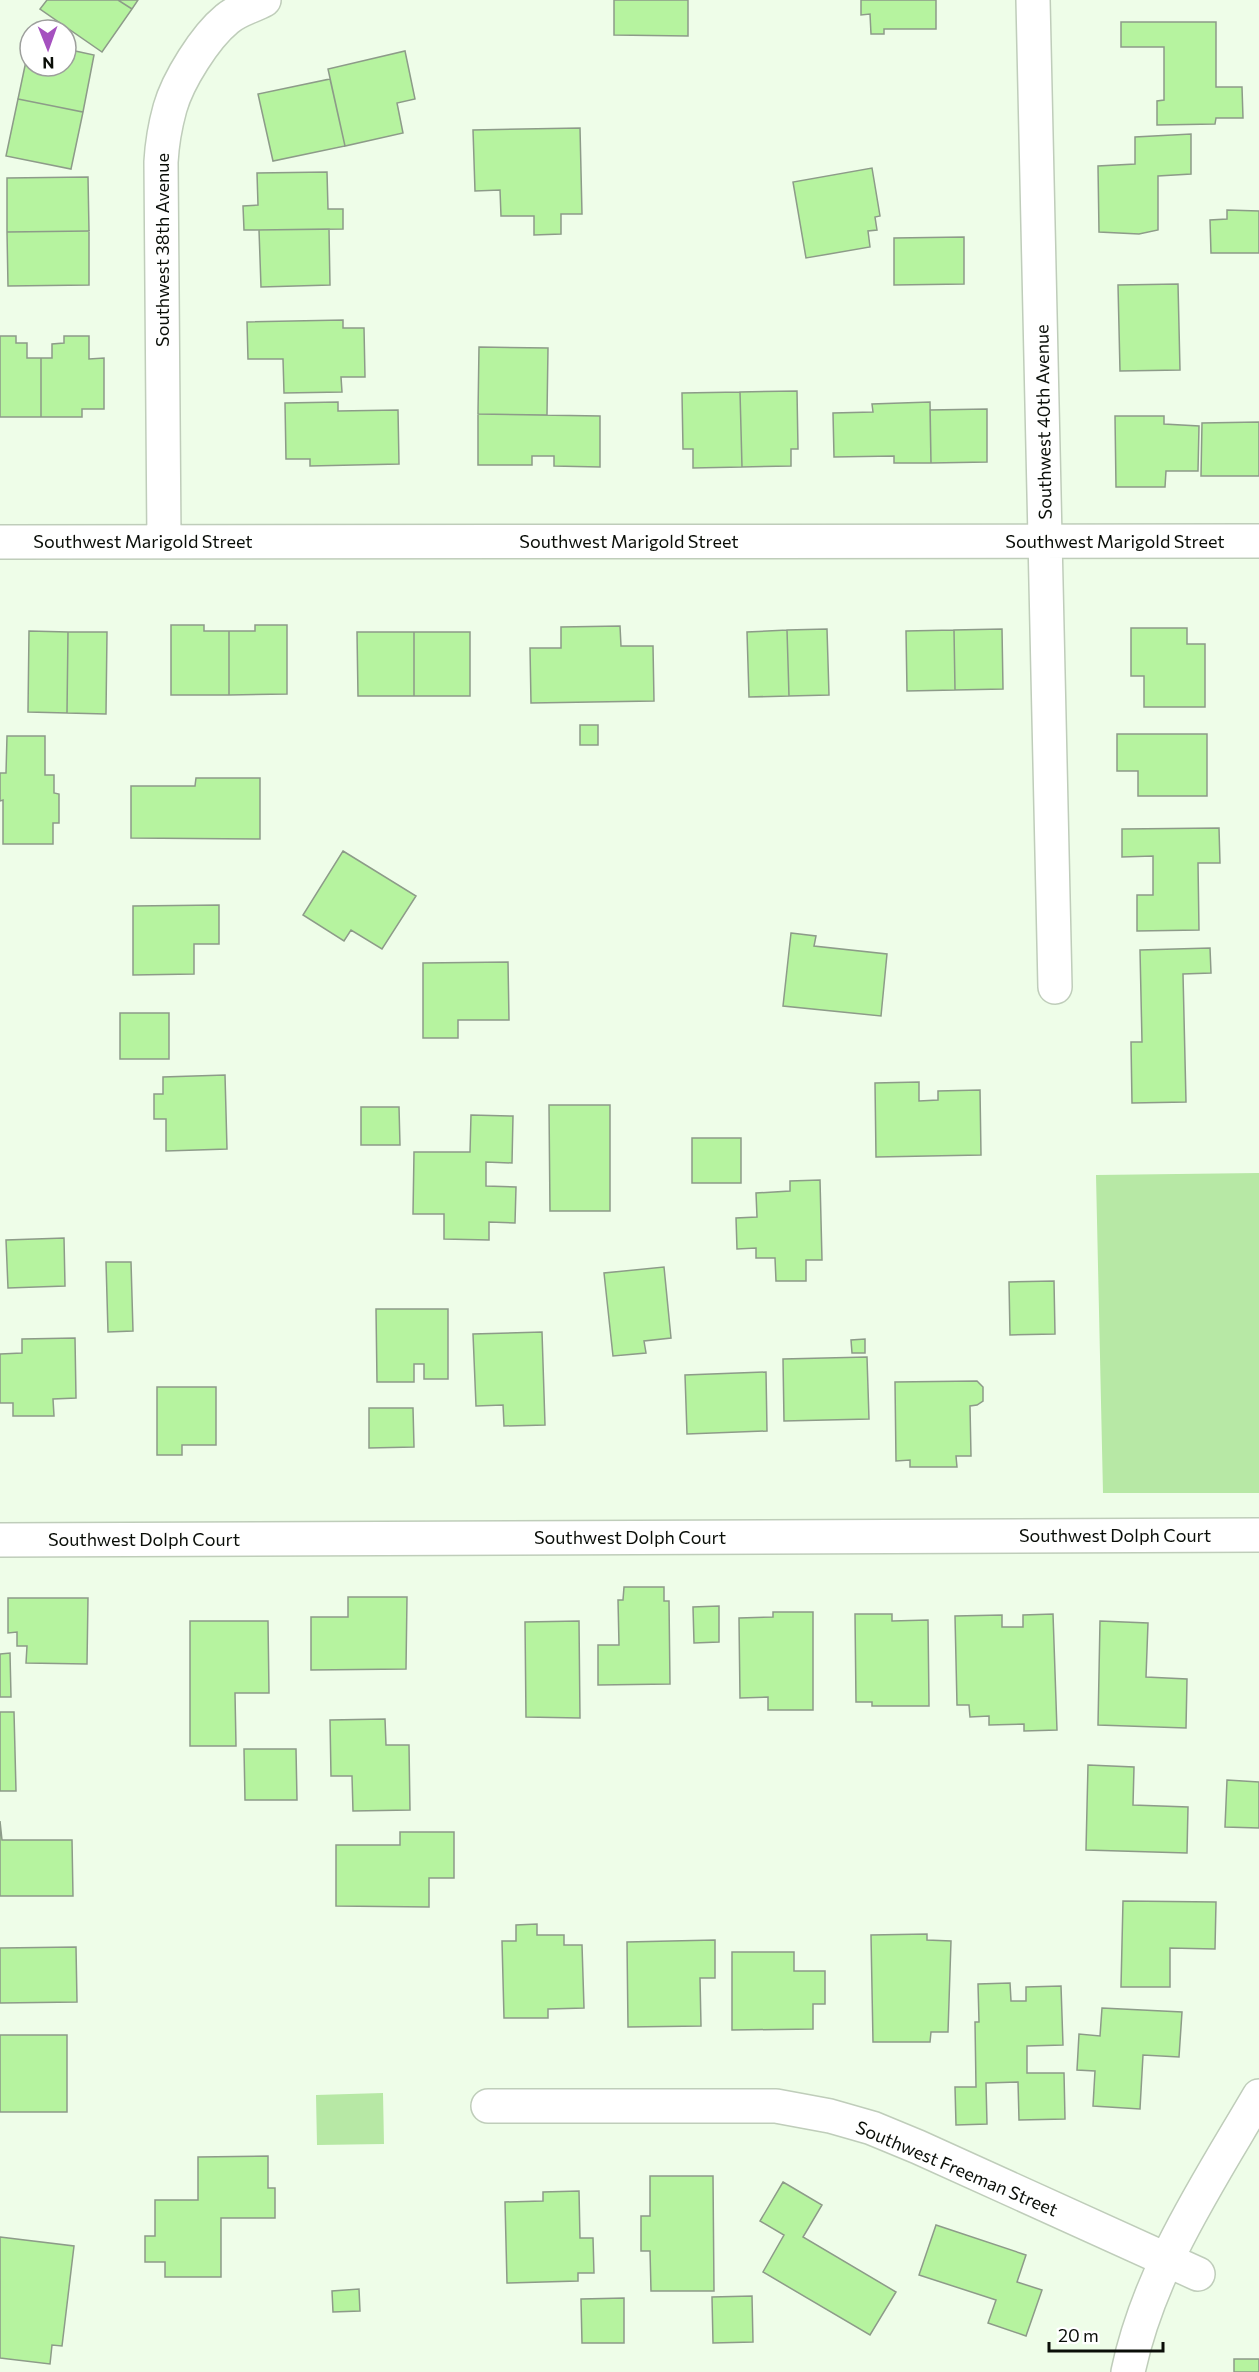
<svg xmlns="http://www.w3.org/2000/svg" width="1259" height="2372" font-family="Commissioner,sans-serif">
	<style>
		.green { fill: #b7e8a5 }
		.building { fill: #b6f39f; stroke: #8d9b89; stroke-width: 1.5 }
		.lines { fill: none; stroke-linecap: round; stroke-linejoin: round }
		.minor-casing { stroke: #bfcdba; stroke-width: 36 }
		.minor { stroke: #fff; stroke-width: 33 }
		.labels { text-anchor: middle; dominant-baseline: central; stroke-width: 6; stroke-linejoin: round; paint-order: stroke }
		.street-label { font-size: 18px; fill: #0a0e08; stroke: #fff }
	</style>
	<rect width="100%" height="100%" fill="#eefde8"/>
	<path class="green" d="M1259,1173V1493H1103L1096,1175Z
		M383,2093L384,2144L317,2145L316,2095Z"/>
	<path class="building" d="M47,0H118L132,9L102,52L40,9Z
		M118,0H138L132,9Z
		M614,0H688V36L614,35Z
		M861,0H936V29H884V34H871L870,14L861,15Z
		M1121,22H1216V87H1242L1243,118H1216L1215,124L1157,125V101L1164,100V47H1121Z
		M30,42V66H66V49L94,55L83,112L18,99Z
		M405,51L415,99L397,103L403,133L345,146L328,69Z
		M330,79L345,146L273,161L258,94Z
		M18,99L83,112L71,169L6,156Z
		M580,128L582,214H561V234L534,235V216H501L500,190L475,191L473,130Z
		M1191,134V174L1158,176V230L1139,234L1099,232L1098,166L1135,164V137Z
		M872,168L880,216L875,217L877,230L868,231L870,247L806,258L793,182Z
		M327,172L328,209H343V229L244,230L243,206L258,205L257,173Z
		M88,177L89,231L7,232V178Z
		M1227,210L1259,211V253H1211L1210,220L1227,219Z
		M329,229L330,285L261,287L259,230Z
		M89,231V285L8,286L7,232Z
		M964,237V284L894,285V238Z
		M1178,284L1180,370L1120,371L1118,285Z
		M343,320V328H364L365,377H341L342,392L284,393L283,359H248L247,322Z
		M0,336H16V343H27V358H41V417H0Z
		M64,336H89V359L104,358V409H82V417H41V358H52V344L64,343Z
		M479,347L548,348L547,415L478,414Z
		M797,391L798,449H791V466L742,467L740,392Z
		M740,392L742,467L693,468V449H683L682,393Z
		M338,402V411L398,410L399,464L310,466V459H286L285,403Z
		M930,402L931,463H894V456L834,457L833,413L873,412L872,404Z
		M987,409V462L931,463L930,410Z
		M478,414L600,416V467L554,466V456H532V465H478Z
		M1115,416H1164V424L1199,426L1198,471H1166L1165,487H1116Z
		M1259,422V476H1201L1202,423Z
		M171,625H204V631H229V695H171Z
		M255,625H287V694L229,695V631H255Z
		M620,626L621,646H653L654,701L531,703L530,648H561V627Z
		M1131,628H1187V644H1205V707H1144V676H1131Z
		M827,629L829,695L789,696L787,630Z
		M1002,629L1003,689L955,690L954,630Z
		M787,630L789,696L749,697L747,632Z
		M954,630L955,690L907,691L906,631Z
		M29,631L68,632L67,713L28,712Z
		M68,632H107L106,714L67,713Z
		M357,632H414V696H358Z
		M414,632H470V696H414Z
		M580,725H598V745H580Z
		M1117,734H1207V796H1138V771H1117Z
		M7,736H45V775H54V793L59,794V823H53V844H3V800L0,801V773H6Z
		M196,778H260V839L131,838V786H195Z
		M1219,828L1220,863H1198L1199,930L1137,931V895H1153V856L1122,857V829Z
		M343,851L416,896L382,949L351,930L344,941L303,915Z
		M219,905V944H194V974L133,975V906Z
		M791,933L816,936L814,946L887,954L881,1016L783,1006Z
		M1210,948L1211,973L1183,974L1186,1102L1132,1103L1131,1042H1142L1140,950Z
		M508,962L509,1020H458V1038H423V963Z
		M120,1013H169V1059H120Z
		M225,1075L227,1149L166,1151V1119H154V1094H163V1077Z
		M919,1082V1101L938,1100V1091L980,1090L981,1155L876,1157L875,1083Z
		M549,1105H610V1211H550Z
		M361,1107H399L400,1145H361Z
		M471,1115L513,1116L512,1163L486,1162V1186L516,1187L515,1223L489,1222V1240L444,1239V1214H413L414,1152H470Z
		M692,1138H741V1183H692Z
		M820,1180L822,1260H806V1281H776L775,1258H756V1248L737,1249L736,1218L757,1217L756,1193L790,1191V1181Z
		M64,1238L65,1286L8,1288L6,1240Z
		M106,1262H131L133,1331L108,1332Z
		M664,1267L671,1338L644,1341L646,1353L613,1356L604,1273Z
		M1054,1281L1055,1334L1010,1335L1009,1282Z
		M376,1309H448V1379H424V1364H414V1382H377Z
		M542,1332L545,1425L504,1426L503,1405L476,1406L473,1334Z
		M75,1338L76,1398L53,1399L54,1416H13V1403H0V1354L22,1353V1339Z
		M865,1339V1353H852L851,1340Z
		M867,1357L869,1419L784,1421L783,1359Z
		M766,1372L767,1431L687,1434L685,1375Z
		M977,1381L983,1387V1401L977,1405L970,1406L971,1456H956L957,1467H910V1460L896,1461L895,1382Z
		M157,1387H216V1445H182V1455H157Z
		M369,1408H413L414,1447L369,1448Z
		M624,1587H664V1601H669L670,1684L598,1685V1645H619L618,1600H623Z
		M348,1597H407L406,1669L311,1670V1617H348Z
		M8,1598H88L87,1664L26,1663L27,1646H17V1632L8,1633Z
		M719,1606V1642L694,1643L693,1607Z
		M773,1612H813V1710H768V1697L740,1698L739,1618L773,1617Z
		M855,1614H892V1621L928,1620L929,1706H872V1702H856Z
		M1053,1614L1057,1730L1024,1731V1724L989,1725V1716L970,1717L969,1705H957L955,1616L1002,1615V1627H1023V1615Z
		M190,1621H268L269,1693H235L236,1746H190Z
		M579,1621L580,1718L526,1717L525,1622Z
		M1100,1621L1148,1623L1146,1677L1187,1679L1186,1728L1098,1725Z
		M10,1653L11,1697H0V1654Z
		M0,1712H14L16,1791H0Z
		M385,1719L386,1745H409L410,1810L353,1811L352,1776H331L330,1720Z
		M244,1749H296L297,1800H245Z
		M1088,1765L1134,1767L1133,1805L1188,1807L1187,1853L1086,1850Z
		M1227,1780L1259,1782V1828L1225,1827Z
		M0,1821L2,1840H72L73,1896H0Z
		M400,1832H454V1878H429V1907L336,1906V1845H400Z
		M1123,1901L1216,1902L1215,1949L1170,1948V1987H1121Z
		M537,1924V1935H564V1945H582L584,2008L548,2009V2018H504L502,1941H516V1925Z
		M927,1934V1940L951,1941L948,2032H931L930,2042H873L871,1935Z
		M715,1940V1978H700L701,2026L628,2027L627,1942Z
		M76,1947L77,2002L0,2003V1948Z
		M732,1952H794V1971H825V2004H813V2029L732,2030Z
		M1010,1983L1011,2001H1026V1987L1061,1986L1063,2045L1027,2046V2073H1064L1065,2119L1019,2120L1018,2082L986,2083L987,2124L956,2125L955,2087H976L975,2022H979L978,1984Z
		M1102,2008L1182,2012L1179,2057L1143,2055L1140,2109L1093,2106L1095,2071L1077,2070L1079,2034L1100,2036Z
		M0,2035H67V2112H0Z
		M268,2156V2188H275V2218H221V2277H165V2262H145V2236H155V2200H198V2157Z
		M650,2176H713L714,2291H651L650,2251H641V2216H650Z
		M783,2182L822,2205L803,2237L896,2292L870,2335L763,2272L784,2235L760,2221Z
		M579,2191L580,2238H593L594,2273H578V2281L507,2283L505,2202L543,2201V2192Z
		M936,2225L1026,2255L1017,2282L1042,2290L1026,2336L988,2323L996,2300L919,2275Z
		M0,2237L74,2246L62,2346L52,2345L50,2364L0,2358Z
		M359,2289L360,2311L333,2312L332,2291Z
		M752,2296L753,2342L713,2343L712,2297Z
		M624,2298V2343H582L581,2299Z
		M1234,2359H1259V2372H1234Z"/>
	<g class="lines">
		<defs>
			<path id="minor" d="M1033,0L1055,987
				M164,541L161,162C162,144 165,126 170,108C178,80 205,37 227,19C237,10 253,6 264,0
				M0,542L1259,541
				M0,1540L1259,1535
				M488,2106H776L830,2116L872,2128L918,2147L1198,2274
				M1128,2372C1149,2271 1208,2183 1259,2096"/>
		</defs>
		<use href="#minor" class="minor-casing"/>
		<use href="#minor" class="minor"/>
	</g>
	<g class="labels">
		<g class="street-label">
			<text transform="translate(162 250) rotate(-90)">Southwest 38th Avenue</text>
			<text transform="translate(1043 422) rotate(-91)">Southwest 40th Avenue</text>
			<text x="143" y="541">Southwest Marigold Street</text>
			<text x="629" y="541">Southwest Marigold Street</text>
			<text x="1115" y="541">Southwest Marigold Street</text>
			<text x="1115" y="1535">Southwest Dolph Court</text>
			<text x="630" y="1537">Southwest Dolph Court</text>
			<text x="144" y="1539">Southwest Dolph Court</text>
			<text transform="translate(957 2168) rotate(23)">Southwest Freeman Street</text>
		</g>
	</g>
	<g transform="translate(48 48) rotate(179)"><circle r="28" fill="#ffffff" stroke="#9d9f9c" stroke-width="1.5"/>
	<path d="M0-4.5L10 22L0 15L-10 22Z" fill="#a551bf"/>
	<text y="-9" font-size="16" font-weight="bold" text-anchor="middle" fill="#0a0e08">N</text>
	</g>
	<path d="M1049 2342v9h114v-9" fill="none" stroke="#0a0e08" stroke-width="3"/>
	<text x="1058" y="2342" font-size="18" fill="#0a0e08" stroke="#ffffff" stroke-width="4.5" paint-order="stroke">20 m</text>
</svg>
